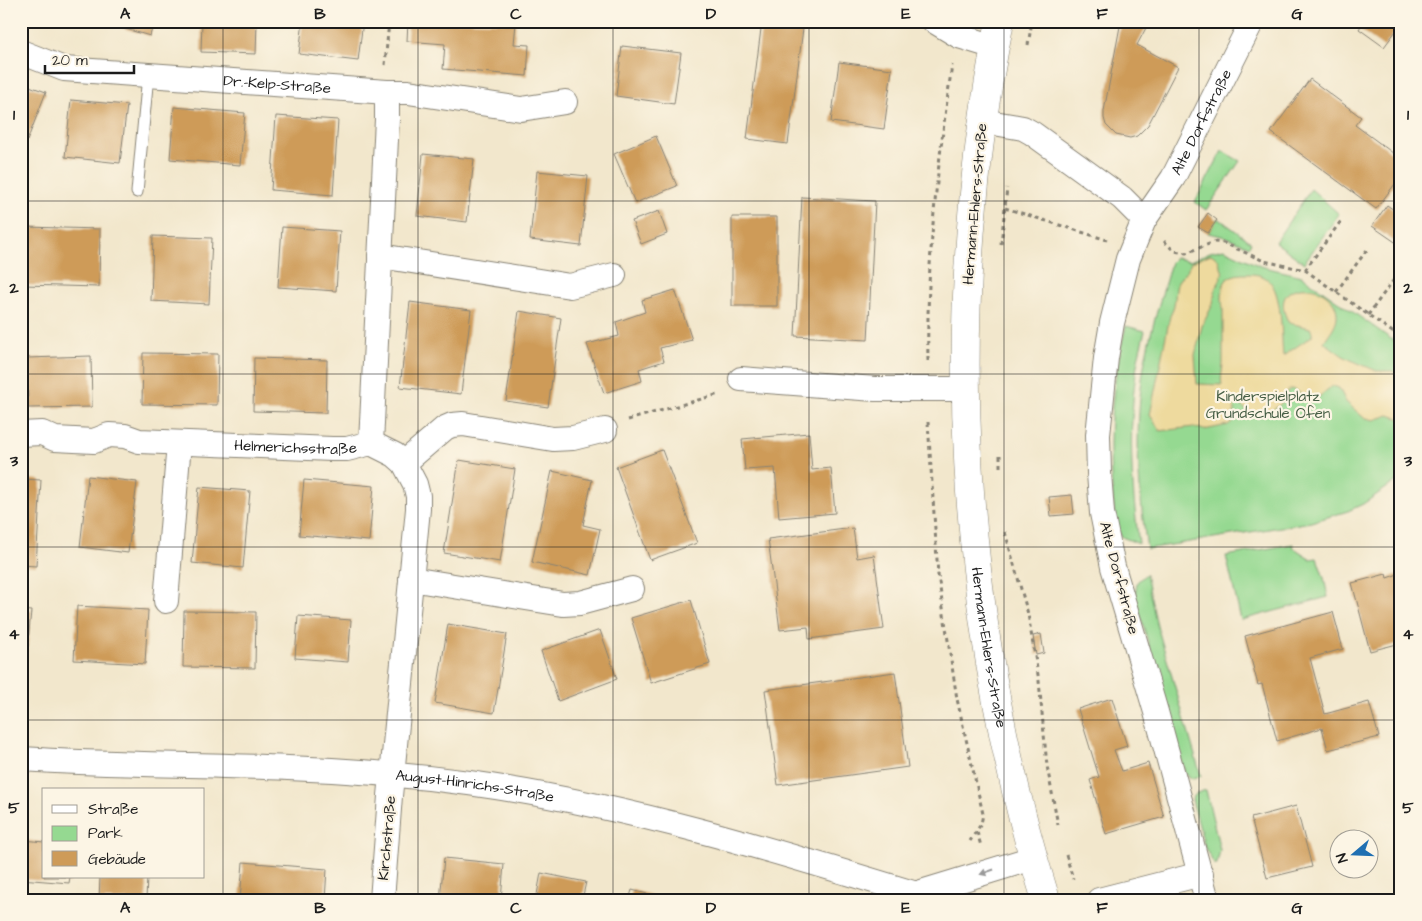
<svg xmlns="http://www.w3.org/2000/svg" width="1422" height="921" font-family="'Architects Daughter',sans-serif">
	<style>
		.green { fill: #95d991; stroke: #587a56 }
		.sand { fill: #eeda9e; stroke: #857b5d }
		.building { fill: #ce9b58 }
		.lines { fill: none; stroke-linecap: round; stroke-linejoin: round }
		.service-casing { stroke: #878274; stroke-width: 13 }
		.minor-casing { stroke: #878274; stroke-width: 26 }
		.tertiary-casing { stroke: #878274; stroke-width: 29 }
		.path { stroke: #878274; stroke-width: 3; stroke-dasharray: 4 4; stroke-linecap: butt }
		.service { stroke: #fff; stroke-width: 11 }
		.minor { stroke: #fff; stroke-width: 24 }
		.tertiary { stroke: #fff; stroke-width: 28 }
		.oneway { fill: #999 }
		.grid { fill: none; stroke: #1c1c1c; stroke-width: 1; stroke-opacity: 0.55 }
		.labels { text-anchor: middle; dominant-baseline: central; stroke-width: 4.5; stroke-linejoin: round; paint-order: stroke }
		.street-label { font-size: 15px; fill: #1c1c1c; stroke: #fcf5e5 }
		.park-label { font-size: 15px; fill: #465e45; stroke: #fcf5e5 }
		.neatline { fill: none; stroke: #1c1c1c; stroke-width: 2 }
		.grid-label { font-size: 16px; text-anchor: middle; font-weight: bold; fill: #1c1c1c }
	</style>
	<rect width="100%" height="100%" fill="#fcf5e5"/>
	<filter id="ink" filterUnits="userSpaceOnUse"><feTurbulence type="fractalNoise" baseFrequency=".02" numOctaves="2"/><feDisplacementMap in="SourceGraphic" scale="10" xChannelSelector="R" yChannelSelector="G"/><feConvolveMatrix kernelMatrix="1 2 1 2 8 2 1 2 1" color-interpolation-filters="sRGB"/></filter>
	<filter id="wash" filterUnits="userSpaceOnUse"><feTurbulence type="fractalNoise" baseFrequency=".0096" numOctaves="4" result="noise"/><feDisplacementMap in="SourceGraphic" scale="20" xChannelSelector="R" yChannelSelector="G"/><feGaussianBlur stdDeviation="1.12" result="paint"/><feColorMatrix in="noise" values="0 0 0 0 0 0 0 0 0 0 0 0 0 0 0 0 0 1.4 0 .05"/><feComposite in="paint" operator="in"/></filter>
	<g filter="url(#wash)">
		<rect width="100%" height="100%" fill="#f2e7cc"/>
		<path class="green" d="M1222,151L1240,161L1206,210L1195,202Z
			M1311,189L1339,214L1304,263L1275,242Z
			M1218,218L1251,242L1249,246L1226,237L1208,233Z
			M1224,249L1260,266L1302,276L1401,346V478L1363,504L1348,511L1311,522L1147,549C1138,488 1134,427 1144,366C1150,331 1162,296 1171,262L1175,258L1190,261L1210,252Z
			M1126,326L1145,331C1142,342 1139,353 1137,365C1128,424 1131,485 1139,544L1122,537L1118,531C1115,520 1114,508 1113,497C1106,439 1112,382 1126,326Z
			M1293,544L1294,548L1311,559L1317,558L1324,578L1328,597L1241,620L1226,556Z
			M1146,574L1156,622L1201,776L1193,779L1185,774L1135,596L1137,582Z
			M1206,790L1220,850L1217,864H1214L1205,848L1192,799L1197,793Z"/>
		<path class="sand" d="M1211,254L1218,259L1223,273L1215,290L1213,304L1202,326L1195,355L1197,384L1222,385C1220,377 1223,370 1223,362C1223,344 1223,327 1223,309C1222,301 1221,289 1225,282C1229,275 1238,274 1245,274C1253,274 1261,274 1267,279C1283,290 1281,337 1283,356L1312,336V332L1310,328L1289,323C1262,275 1339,279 1337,317C1336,327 1328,334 1324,342L1343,356L1351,360L1377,371H1393L1401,378V419L1389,415L1374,420L1363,417L1346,402L1339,388L1333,386C1321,392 1321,403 1302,395C1299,393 1295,389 1292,389C1286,389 1286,397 1283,401C1278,408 1264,416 1255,414C1248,412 1241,405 1235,401L1233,421L1228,425L1204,430L1194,427L1160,431L1150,415L1170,316C1177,304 1174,290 1178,282C1182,274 1188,272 1191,262Z"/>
		<g id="blocks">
			<path class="building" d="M98,21H154L150,36Z
				M202,21H257L256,54L201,52Z
				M303,21H363L358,61L299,54Z
				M408,21L516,23L514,44L529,45L527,76L443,69L445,44L407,41Z
				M762,21H804L788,144L747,139Z
				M1121,21H1136L1147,26L1137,45L1178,67L1148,125L1137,136L1130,138L1116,135L1106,125L1104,118V111Z
				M1364,21H1401V24L1384,47L1359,29Z
				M622,46L681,53L674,104L616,96Z
				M839,62L892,69L884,129L831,122Z
				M1310,79L1361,117L1355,125L1401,159V176L1376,209L1271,132Z
				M21,83L46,92L27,141L21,139Z
				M71,100L127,105L120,163L65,157Z
				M174,107L245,113L240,165L170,159Z
				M276,116L338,120L333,195L271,190Z
				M656,136L677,186L635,203L614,154Z
				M423,154L474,159L467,222L417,216Z
				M537,171L588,176L581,246L530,240Z
				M802,197L875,201L868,340L795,336Z
				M1387,205L1401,215V246L1372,226Z
				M659,211L667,234L641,244L632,221Z
				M1208,213L1217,220L1208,233L1198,227Z
				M732,217H777V306H732Z
				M25,227L100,229L99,287L23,285Z
				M282,227L340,231L336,291L278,287Z
				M153,236L212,238L209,304L151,301Z
				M675,290L692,340L660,348L664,361L639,369L642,381L604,393L587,344L619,336L616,322L645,312L642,300Z
				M410,302L471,310L461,394L400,387Z
				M519,311L561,318L548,407L506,401Z
				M143,353L218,354L217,405L142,404Z
				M91,356L92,407L28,408L27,358Z
				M254,358L327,360L326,413L253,411Z
				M809,433L812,470L831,468L835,513L779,518L775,468L745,470L742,439Z
				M662,450L697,543L650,560L616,467Z
				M459,460L515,469L500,562L444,553Z
				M552,471L592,480L583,525L600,529L590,575L532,562Z
				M88,476L137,482L128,553L80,547Z
				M21,479L41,480L36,566L21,565Z
				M304,480L374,486L369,541L299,535Z
				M199,487L250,491L243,568L192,563Z
				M1072,495L1074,514L1051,516L1049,497Z
				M853,528L857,558L874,555L884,629L809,639L808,627L780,630L768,539Z
				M1401,573V623L1399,624L1401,643L1370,651L1352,583L1386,574L1387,578Z
				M691,600L710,664L651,683L631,618Z
				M77,606L148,610L145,664L74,660Z
				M21,610L31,611L24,684H21Z
				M184,611L256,612L255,668L183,667Z
				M1333,612L1343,649L1310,658L1325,714L1369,702L1379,737L1328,750L1322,728L1277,741L1262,684L1258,685L1245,636Z
				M298,616L351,620L348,662L295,658Z
				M448,624L507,634L494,713L435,703Z
				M600,630L617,679L558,701L541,651Z
				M1041,634L1044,653L1036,655L1033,636Z
				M895,672L908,767L778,785L765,690Z
				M1112,698L1127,746L1114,750L1122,771L1148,763L1164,817L1106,834L1090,780L1099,777L1078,709Z
				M1296,806L1312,867L1267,878L1251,818Z
				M24,840L44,842V877H70L69,883L21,879Z
				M444,858L504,864L501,900H440Z
				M243,862L327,869L325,900H240Z
				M541,873L586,882L582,900H536Z
				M100,877H147L146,900H99Z
				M632,890L666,899V900H629Z"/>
		</g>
	</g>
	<g filter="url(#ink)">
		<use href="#blocks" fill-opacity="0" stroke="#878274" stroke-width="1"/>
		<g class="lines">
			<defs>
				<path id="service" d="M137,192L148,75"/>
				<g id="minor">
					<path d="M934,21L959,36L995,47"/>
					<path id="s1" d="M21,52L64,69L387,92V119L371,443"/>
					<path d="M387,92H408L521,109L565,102"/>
					<path d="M982,121L1023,128L1032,133L1122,198L1144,220"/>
					<path d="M380,256L570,286L614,275"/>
					<path d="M741,379L875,389H966"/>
					<path id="s2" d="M21,434L42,433L55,439L94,441L109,435L125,436L139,441L332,449H347L371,443L395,455L404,463L415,484L418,496V509L390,796L382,900"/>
					<path d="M404,463L445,428L452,425L463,424L553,439L573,438L605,430"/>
					<path d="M411,579L563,604L580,603L632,589"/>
					<path d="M166,601L179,443"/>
					<path id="s3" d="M21,759C110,765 199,764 288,768C348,770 409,775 469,783C629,805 783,853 936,900"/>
					<path d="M915,894L1033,858"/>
					<path d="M1099,900L1201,874"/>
					<path id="s4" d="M1207,900L1156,712L1113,567L1102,513L1099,473L1098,435L1106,358L1112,323L1128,259L1144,220L1173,178L1252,21"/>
				</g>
				<g id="tertiary">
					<path id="s5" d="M1000,21C941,310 959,619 1046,900"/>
				</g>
			</defs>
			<use href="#service" class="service-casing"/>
			<use href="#minor" class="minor-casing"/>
			<use href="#tertiary" class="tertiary-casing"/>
			<path class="path" d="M1028,45L1032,21
				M385,65L389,21
				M1005,208L1107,240
				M1164,241L1174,251L1186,253L1214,242L1224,243L1264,261L1305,270L1401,338
				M1001,244L1007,188
				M1305,270L1341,221
				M1336,292L1369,247
				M1368,315L1401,270
				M928,361C926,262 938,163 952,65
				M628,420L719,394
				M928,422L938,575L957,699L983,814L981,824L970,841
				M1000,455V469
				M1005,532L1028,614L1039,681L1047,766L1058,825
				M977,832L981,846
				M1066,855L1073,879"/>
			<use href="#service" class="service"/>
			<use href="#minor" class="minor"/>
			<use href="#tertiary" class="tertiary"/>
		</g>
		<defs><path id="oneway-solid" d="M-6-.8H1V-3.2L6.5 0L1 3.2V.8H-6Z" transform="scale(1.25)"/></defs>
		<use class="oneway" href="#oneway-solid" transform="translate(987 872) rotate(161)"/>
	</g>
	<path class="grid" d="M223,21V900M418,21V900M613,21V900M809,21V900M1004,21V900M1199,21V900M21,201H1401M21,374H1401M21,547H1401M21,720H1401"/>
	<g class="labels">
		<g class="street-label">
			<text stroke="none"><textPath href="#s1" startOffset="260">Dr.-Kelp-Straße</textPath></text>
			<text stroke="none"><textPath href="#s4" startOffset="814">Alte Dorfstraße</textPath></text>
			<text transform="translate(975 204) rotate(-85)">Hermann-Ehlers-Straße</text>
			<text stroke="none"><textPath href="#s2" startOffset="278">Helmerichsstraße</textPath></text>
			<text transform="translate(1119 578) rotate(75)">Alte Dorfstraße</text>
			<text stroke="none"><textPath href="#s5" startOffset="630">Hermann-Ehlers-Straße</textPath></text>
			<text stroke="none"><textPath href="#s3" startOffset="455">August-Hinrichs-Straße</textPath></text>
			<text transform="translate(387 838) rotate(-85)">Kirchstraße</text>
		</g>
		<g class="park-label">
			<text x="1268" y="396">Kinderspielplatz<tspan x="1268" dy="17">Grundschule Ofen</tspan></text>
		</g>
	</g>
	<rect width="1422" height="921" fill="none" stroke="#fcf5e5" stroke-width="55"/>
	<rect x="42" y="788" width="162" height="90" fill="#fcf5e5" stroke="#a29e95"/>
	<rect x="52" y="805" width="25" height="8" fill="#ffffff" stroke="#a29e95"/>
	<text x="88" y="814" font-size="15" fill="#1c1c1c">Straße</text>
	<rect x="52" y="826" width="25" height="15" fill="#95d991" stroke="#a29e95"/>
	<text x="88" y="838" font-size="15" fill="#1c1c1c">Park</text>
	<rect x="52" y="851" width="25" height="15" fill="#ce9b58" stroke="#a29e95"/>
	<text x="88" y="864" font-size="15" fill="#1c1c1c">Gebäude</text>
	<g transform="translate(1354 854) rotate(251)"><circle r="24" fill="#fcf5e5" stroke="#a29e95"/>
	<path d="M0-4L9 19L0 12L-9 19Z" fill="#1f6fb2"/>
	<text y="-8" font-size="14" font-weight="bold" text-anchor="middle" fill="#1c1c1c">N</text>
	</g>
	<path d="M45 65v8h89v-8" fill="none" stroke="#1c1c1c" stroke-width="2.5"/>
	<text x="52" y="65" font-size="15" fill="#1c1c1c" stroke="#fcf5e5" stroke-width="4" paint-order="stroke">20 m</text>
	<rect x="28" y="28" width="1366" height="866" class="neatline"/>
	<g class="grid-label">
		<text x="125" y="19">A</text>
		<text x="320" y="19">B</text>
		<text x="516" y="19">C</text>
		<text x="711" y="19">D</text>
		<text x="906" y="19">E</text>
		<text x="1102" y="19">F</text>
		<text x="1297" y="19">G</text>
		<text x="14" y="120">1</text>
		<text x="1408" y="120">1</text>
		<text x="14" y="293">2</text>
		<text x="1408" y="293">2</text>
		<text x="14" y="466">3</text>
		<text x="1408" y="466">3</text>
		<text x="14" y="639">4</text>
		<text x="1408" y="639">4</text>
		<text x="14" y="813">5</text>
		<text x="1408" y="813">5</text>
		<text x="125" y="913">A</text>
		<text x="320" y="913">B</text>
		<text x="516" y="913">C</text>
		<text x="711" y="913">D</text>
		<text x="906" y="913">E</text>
		<text x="1102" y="913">F</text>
		<text x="1297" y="913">G</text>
	</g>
</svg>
